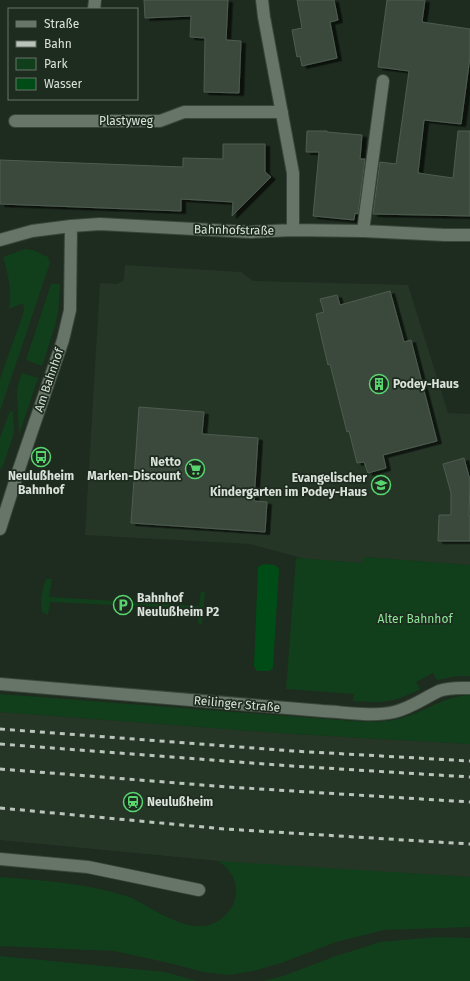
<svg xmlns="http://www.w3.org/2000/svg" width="470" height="981" font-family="'Fira Sans',sans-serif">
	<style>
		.built { fill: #253627 }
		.green { fill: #123f1b }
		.water { fill: #004c17 }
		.building { fill: #3b493c; stroke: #4e5c50; filter: url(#shadow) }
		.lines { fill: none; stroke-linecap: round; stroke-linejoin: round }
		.minor-casing { stroke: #3a453b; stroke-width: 14 }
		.minor { stroke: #667567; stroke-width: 12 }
		.rail { stroke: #bbc4bb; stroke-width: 3; stroke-dasharray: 5 5; stroke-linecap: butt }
		.labels { text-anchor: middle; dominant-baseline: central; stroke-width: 3.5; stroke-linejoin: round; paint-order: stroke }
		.street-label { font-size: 12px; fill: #dae2da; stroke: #1e2b1f }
		.poi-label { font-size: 12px; font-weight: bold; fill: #dae2da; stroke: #1e2b1f; text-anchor: start }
		.park-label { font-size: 12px; fill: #8be597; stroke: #1e2b1f }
	</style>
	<defs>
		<filter id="shadow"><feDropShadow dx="4.5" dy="2.5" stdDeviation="0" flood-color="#0009"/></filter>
	</defs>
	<rect width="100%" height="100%" fill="#1e2b1f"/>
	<path class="built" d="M125,265L241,272L253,281L408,285L448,413L470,414V565L364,557V563L305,559L250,544L85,535L100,283L117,284L124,280Z
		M0,712L294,734L470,744V877L260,865L0,840Z"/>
	<path class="green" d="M25,249L33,250L48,257L50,263L0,411V379L24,311L23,303L9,309C12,290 8,274 3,257Z
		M51,284H60L58,312L55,326L42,366L26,360Z
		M22,373L38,378L19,435L17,391L18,384Z
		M10,411L13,412L14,433L2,469L0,468V437Z
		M364,557L470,565V676H457L437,680L433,673L416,682L420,689C394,703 382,703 353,701L354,694L286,689L296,558L363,563Z
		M46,579H52L49,597L199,606L201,592H205L202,624H198L199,609L50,602L48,615L42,612C40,600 42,589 46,579Z
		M0,694L352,721C371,722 390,723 408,716C430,709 445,696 470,695V744L294,734L0,712Z
		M218,861L470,877V927L384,930L336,942L281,963L253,971L228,975L203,972L169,963L114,951L0,946V877C36,880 73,882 108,891C116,893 124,895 132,898C151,908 182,929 204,926C222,924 238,906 236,888C234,876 229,868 218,861Z
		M438,937L470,938V981H263L283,976L333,957L380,942Z
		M0,956L165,972L197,981H0Z"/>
	<path class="water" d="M264,564L275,565L279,569L273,668L269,671H257L254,666L258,567Z"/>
	<path class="building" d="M144,0H228L226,40L241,41L239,93L204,92L205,38L190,37L191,16L145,18Z
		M297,0H334L338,20L330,22L337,58L302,66L300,56L297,57L292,30L302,28Z
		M387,0H425L422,22L470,29V57L461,124L424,120L418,173L453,178L458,131H470V216L373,214L380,162L396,164L409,71L378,67Z
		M307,131H327V132L362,135L360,159H365L358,214L355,213L354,220L313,216L319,152H306Z
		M223,144H265V172L271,177L232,216L233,202L181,199V211L0,204V160L183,167V158L223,159Z
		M390,291L404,342L411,340L437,441L383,455L386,468L368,473L364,462L357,463L349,431L347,432L330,364L328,365L316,314L324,312L320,299L337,295L340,305Z
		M139,407L204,412L202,434L258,438L254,501L267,502L265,532L131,523Z
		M464,458L470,480L469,516H470V541H438L439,515H451V493L443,464Z"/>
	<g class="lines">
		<defs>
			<path id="minor" d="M262,0L264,17L293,173V230
				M94,9L95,0
				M15,121H160L184,112H282
				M363,231L383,81
				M0,240L32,231L71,226L100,224L251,232L293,230L363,231L445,235H470
				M0,529L19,469L63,340L70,310L71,226
				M0,684L323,711C344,712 373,717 394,712C411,708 424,698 439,691C449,687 460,688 470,688
				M0,859L88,867L199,890"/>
		</defs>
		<use href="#minor" class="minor-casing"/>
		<use href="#minor" class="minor"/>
		<path class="rail" d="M0,729L293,751L470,761
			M0,744L292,766L470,777
			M0,769L228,787L470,802
			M0,808L225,829L470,844"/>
	</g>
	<defs>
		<symbol id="building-ring" viewBox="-11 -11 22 22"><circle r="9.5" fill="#1e2b1f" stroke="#58d56f" stroke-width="1.5"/><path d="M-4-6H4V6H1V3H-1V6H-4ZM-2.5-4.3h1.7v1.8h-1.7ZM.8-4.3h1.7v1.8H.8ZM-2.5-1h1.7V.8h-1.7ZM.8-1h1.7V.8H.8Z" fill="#58d56f"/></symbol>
		<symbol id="bus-ring" viewBox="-11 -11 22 22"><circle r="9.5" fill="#1e2b1f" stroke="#58d56f" stroke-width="1.5"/><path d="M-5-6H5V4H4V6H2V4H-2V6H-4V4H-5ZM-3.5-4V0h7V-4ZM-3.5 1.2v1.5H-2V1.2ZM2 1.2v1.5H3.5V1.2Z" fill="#58d56f"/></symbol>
		<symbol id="supermarket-ring" viewBox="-11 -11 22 22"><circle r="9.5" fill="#1e2b1f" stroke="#58d56f" stroke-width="1.5"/><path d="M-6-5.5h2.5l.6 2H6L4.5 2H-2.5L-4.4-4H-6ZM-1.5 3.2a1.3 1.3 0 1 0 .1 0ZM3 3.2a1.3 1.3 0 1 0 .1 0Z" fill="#58d56f"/></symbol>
		<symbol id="school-ring" viewBox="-11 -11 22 22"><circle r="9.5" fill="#1e2b1f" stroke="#58d56f" stroke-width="1.5"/><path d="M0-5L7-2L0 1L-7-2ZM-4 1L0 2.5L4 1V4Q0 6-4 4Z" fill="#58d56f"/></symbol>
		<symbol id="parking-ring" viewBox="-11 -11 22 22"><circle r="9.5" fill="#1e2b1f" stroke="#58d56f" stroke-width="1.5"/><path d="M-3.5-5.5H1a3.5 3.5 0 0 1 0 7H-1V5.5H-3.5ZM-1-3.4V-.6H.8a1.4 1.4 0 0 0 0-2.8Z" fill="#58d56f"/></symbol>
		<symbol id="station-ring" viewBox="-11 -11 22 22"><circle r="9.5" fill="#1e2b1f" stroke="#58d56f" stroke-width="1.5"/><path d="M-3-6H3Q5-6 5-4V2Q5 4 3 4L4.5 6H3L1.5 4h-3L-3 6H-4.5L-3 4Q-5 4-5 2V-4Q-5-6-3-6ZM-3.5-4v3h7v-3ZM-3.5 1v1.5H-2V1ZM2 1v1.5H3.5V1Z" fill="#58d56f"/></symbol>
	</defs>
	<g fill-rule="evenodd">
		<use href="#building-ring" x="368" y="373" width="22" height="22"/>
		<use href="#bus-ring" x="30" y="446" width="22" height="22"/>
		<use href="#supermarket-ring" x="184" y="458" width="22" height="22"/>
		<use href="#school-ring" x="370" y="474" width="22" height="22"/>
		<use href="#parking-ring" x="112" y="594" width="22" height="22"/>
		<use href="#station-ring" x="122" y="791" width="22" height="22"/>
	</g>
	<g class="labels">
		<g class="street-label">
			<text x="126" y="121">Plastyweg</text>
			<text transform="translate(234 230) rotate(1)">Bahnhofstraße</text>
			<text transform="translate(49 380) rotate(-71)">Am Bahnhof</text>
			<text transform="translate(237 704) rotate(5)">Reilinger Straße</text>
		</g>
		<g class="poi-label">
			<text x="393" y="384">Podey-Haus</text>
			<text x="181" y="462" text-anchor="end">Netto<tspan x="181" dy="14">Marken-Discount</tspan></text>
			<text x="41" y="476" text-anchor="middle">Neulußheim<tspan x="41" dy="14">Bahnhof</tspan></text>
			<text x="367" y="478" text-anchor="end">Evangelischer<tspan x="367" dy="14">Kindergarten im Podey-Haus</tspan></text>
			<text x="137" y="598">Bahnhof<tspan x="137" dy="14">Neulußheim P2</tspan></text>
			<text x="147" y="802">Neulußheim</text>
		</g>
		<g class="park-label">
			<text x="415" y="619">Alter Bahnhof</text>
		</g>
	</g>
	<rect x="8" y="8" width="130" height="92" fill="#1e2b1f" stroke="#69746a"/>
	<rect x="16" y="21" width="20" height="6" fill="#667567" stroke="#69746a"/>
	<text x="44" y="28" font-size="12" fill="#dae2da">Straße</text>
	<rect x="16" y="41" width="20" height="6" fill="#bbc4bb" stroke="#69746a"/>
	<text x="44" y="48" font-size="12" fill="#dae2da">Bahn</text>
	<rect x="16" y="58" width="20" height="12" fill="#123f1b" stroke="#69746a"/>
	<text x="44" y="68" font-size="12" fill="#dae2da">Park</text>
	<rect x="16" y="78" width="20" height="12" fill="#004c17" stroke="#69746a"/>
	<text x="44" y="88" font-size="12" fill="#dae2da">Wasser</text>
</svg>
